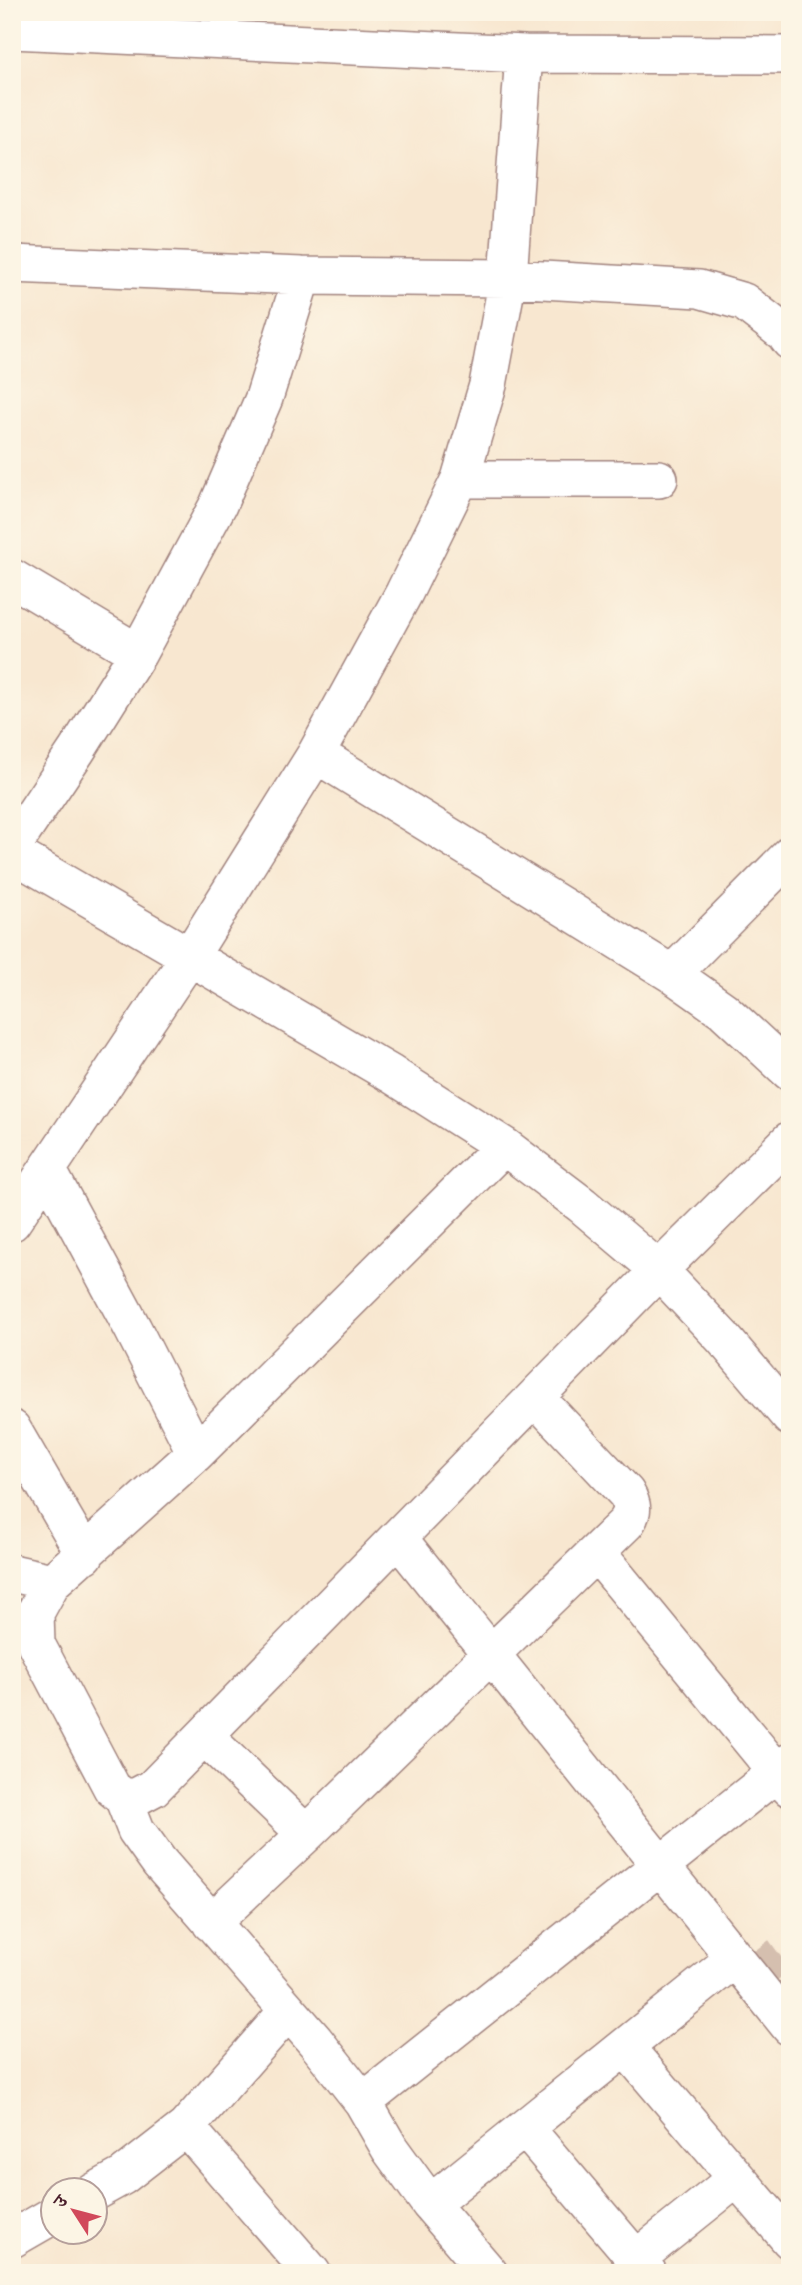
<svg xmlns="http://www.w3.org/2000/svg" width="802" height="2285" font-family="'IM FELL Great Primer','Noto Serif Devanagari',serif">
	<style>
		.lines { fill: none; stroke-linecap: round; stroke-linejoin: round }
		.minor-tunnel { stroke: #d5bfaf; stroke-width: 37; stroke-dasharray: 37 18; stroke-linecap: butt }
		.minor-casing { stroke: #a1837e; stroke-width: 40 }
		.minor { stroke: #fff; stroke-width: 37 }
	</style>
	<rect width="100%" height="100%" fill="#fcf5e5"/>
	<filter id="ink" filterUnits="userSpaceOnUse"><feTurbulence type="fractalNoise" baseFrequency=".0143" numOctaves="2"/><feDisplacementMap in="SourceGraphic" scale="14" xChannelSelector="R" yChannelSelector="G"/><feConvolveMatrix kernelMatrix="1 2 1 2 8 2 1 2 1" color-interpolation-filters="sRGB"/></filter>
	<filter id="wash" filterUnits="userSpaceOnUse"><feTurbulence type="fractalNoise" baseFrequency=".00686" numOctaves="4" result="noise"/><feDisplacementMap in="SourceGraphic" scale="28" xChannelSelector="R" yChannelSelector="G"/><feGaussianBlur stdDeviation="1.57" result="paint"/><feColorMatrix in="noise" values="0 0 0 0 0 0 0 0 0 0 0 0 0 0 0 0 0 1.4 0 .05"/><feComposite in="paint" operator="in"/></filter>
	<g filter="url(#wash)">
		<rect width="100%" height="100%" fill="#f8e7d0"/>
	</g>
	<g filter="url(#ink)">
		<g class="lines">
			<path class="minor-tunnel" d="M750,1977L790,1948"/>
			<defs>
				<path id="minor" d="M12,30L524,54L790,55
					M12,264L302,276L508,278L699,289L744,302L784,333L790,341
					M460,479H659
					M12,578L138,653
					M316,754L672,974L723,1010L790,1072
					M12,847L77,750L138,653L218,505L264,398L302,276
					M12,853L391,1074L504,1146L582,1205L659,1270L723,1338L790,1417
					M672,974L790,855
					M504,1146L196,1453L52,1582L35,1613L36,1644L112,1788L123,1797H136L153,1788L659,1270L790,1140
					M48,1171L133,1329L196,1453
					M12,1222L190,956L316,754L404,593L460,479L488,385L508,278L524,54
					M12,1429L85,1555
					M398,1538L790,2027
					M597,1553L790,1788
					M12,1573L52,1582
					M204,1736L306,1834
					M123,1797L136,1830L159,1862L315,2041L363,2102L390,2149L430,2204L489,2273
					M211,1923L306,1834L626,1523C634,1511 633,1505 626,1493L535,1397
					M625,2047L790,2240
					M363,2102L790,1762
					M186,2127L312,2273
					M525,2128L648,2273
					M94,2192L123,2176L186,2127L288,2011
					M430,2204L734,1959
					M12,2239L52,2216
					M636,2259L737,2178"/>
			</defs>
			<use href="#minor" class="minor-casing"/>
			<use href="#minor" class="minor"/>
		</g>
	</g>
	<rect width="802" height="2285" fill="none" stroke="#fcf5e5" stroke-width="42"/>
	<g transform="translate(74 2211) rotate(306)"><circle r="33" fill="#fcf5e5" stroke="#b59f9b" stroke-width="2"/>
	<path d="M0-5L12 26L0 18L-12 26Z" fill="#d1495b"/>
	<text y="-10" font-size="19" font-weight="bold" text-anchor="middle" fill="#4a1f2b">उ</text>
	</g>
</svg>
